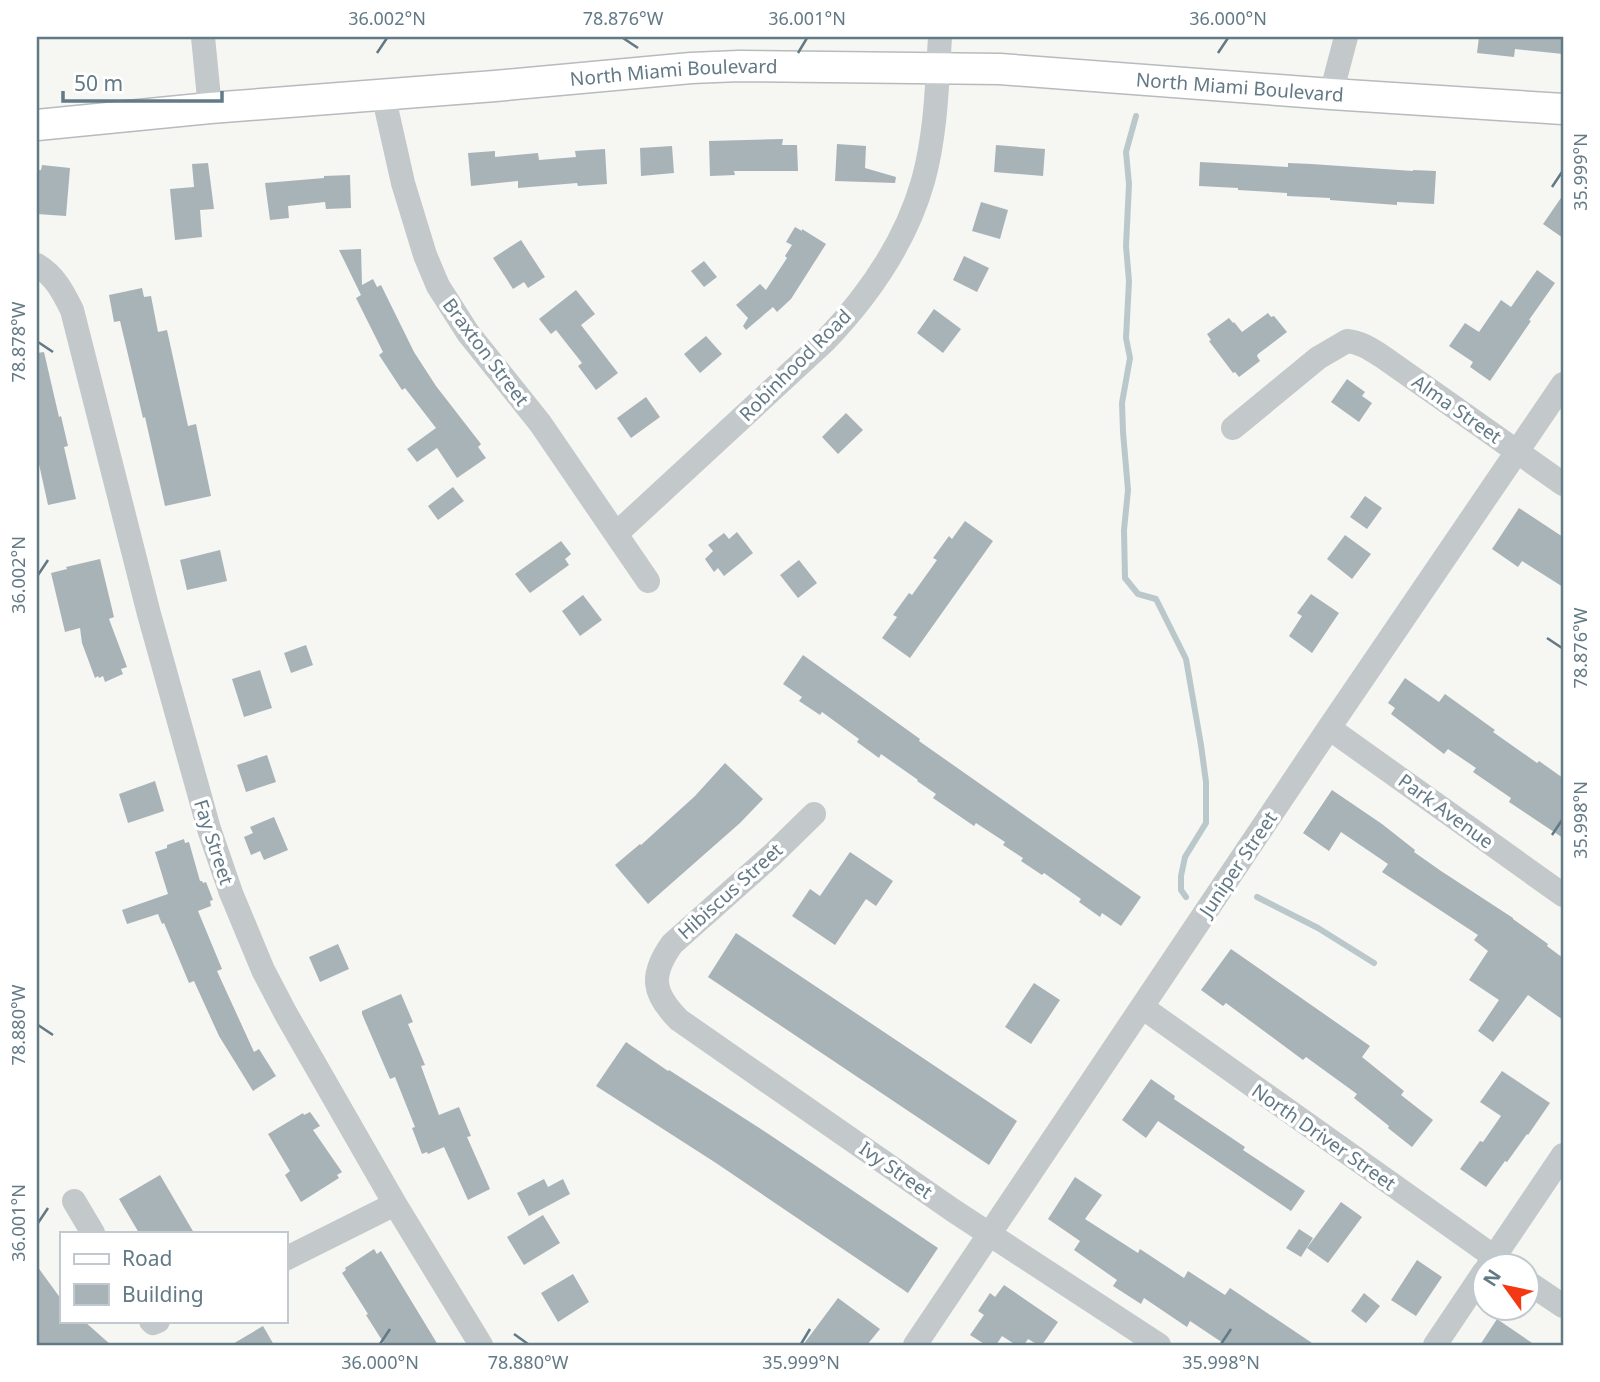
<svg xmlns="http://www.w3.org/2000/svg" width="1600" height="1382" font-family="'Noto Sans',sans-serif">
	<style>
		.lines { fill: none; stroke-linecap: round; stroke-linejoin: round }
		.stream { stroke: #bac8cc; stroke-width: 6 }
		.building { fill: #a8b3b8 }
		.major-casing { stroke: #b6bbbe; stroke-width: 33 }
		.minor { stroke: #c3c8cb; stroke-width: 24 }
		.major { stroke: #fff; stroke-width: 30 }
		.ticks { fill: none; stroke: #627986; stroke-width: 2.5 }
		.labels { text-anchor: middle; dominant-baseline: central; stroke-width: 7; stroke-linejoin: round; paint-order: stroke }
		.street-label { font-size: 19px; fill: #627986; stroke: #fff }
		.neatline { fill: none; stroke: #627986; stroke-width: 2.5 }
		.ticks-label { font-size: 18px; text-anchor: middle; fill: #627986 }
	</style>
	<rect width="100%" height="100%" fill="#f6f6f2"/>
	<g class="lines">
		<path class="stream" d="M1136,116L1126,152L1129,184L1126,246L1129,281L1126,338L1130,358L1122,403L1123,432L1128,490L1124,530L1125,578L1138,594L1156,599L1186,659L1201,745L1206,782V823L1185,857L1181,876V890L1186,897
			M1257,897L1318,928L1374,963"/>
	</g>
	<path class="building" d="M1479,37H1563V54L1515,49L1514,57L1477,53Z
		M783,139L782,145H797L798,171H734L735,175L710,176L709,141Z
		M837,144L866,146L865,168L896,177L895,183L835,181Z
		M996,145L1045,149L1043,176L994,172Z
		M672,146L674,173L641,176L640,148Z
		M605,149L607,184L578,186L577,183L518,188V181L471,186L468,153L495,151V157L538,153L539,160L576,157L575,151Z
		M1200,162L1288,167V163L1311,164L1413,171V170L1436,171L1434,204L1397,202V205L1330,200V198L1287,196V193L1238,190V188L1199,186Z
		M208,163L214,209L200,210L202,237L175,240L170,189L194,187L192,164Z
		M42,165L70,168L66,216L37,214V170H41Z
		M350,175L351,208L326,209L325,202L288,206L289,218L270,220L265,183L324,178V176Z
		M1563,195V238L1543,224Z
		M981,202L1008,210L1000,239L972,231Z
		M795,227L802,231V229L826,244L791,299L777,312L773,307L746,330L743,326L748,318L736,305L760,284L766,290L787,258L785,256L792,245L786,242Z
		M521,240L545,277L528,288L524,282L513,289L493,258Z
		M361,249L362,285L373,279L377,287L381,285L414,352L436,386L481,444L478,447L486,458L457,478L437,448L417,462L407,449L436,428L405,388L402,390L379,355L383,352L356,298L361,295L339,250Z
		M964,256L989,268L977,292L953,280Z
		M704,261L717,277L704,287L691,271Z
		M1537,270L1555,283L1529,320L1531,321L1490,381L1470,367L1473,362L1449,346L1465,323L1479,332L1501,300L1511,307Z
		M142,288L144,297L151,296L158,332L167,330L188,426L196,424L211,496L165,506L145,417L143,418L120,321L114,322L109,295Z
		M576,290L595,314L581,325L618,373L596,390L578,366L582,363L556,330L551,334L539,319Z
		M934,309L961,329L943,353L917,333Z
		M1268,313L1271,317L1274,316L1287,332L1258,354L1257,356L1260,361L1239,377L1235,372L1233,373L1209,341L1211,340L1207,334L1229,318L1233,323L1234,322L1242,332Z
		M706,336L722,354L700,373L684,354Z
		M44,352L59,417L61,416L68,446L64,447L76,499L48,505L37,455V353Z
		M1347,379L1365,392L1362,396L1372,403L1359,422L1331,402Z
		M646,397L660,417L631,438L617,418Z
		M846,413L863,430L838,454L822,437Z
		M453,487L464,501L438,520L428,506Z
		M1365,496L1382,508L1367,529L1350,517Z
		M1519,508L1563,537V587L1522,561L1518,567L1492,549Z
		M965,521L993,541L910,658L882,638L897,617L893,615L909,593L912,595L937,560L933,558L949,536L952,539Z
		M737,532L753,553L724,576L718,568L714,572L705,559L713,551L708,545L724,533L729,539Z
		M1345,535L1371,554L1352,579L1327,559Z
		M561,541L571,554L565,559L569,565L530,593L515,574Z
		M220,550L227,581L187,590L180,560Z
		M100,559L114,617L109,619L127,667L121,669L123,674L105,682L103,676L99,678L98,676L95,678L82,643L80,628L65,632L51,573L67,569L66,567Z
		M799,560L817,583L798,598L780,575Z
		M1311,594L1339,613L1312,653L1289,636L1302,616L1297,613Z
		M583,595L602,620L580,636L562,611Z
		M306,645L313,665L291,673L284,653Z
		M803,655L920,739L919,741L1141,897L1121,926L1102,913L1100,917L1079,902L1081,899L1044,873L1042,875L1021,861L1023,858L1003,845L1005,842L976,823L974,826L933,798L936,794L917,781L918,780L881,754L879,758L857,742L859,739L822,712L820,715L799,701L802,697L783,684Z
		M260,670L272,708L244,717L232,679Z
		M1405,678L1439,702L1445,694L1495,730L1493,732L1537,763L1539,761L1563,778V838L1509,802L1511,798L1473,772L1476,768L1448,749L1444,754L1391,714L1395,708L1388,703Z
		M267,755L276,782L246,792L237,765Z
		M725,763L763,799L740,823L648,904L615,865L640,844L641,845L695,796Z
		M155,781L164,811L128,823L119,794Z
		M1332,790L1382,824L1415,850L1414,852L1441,871L1513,918V919L1548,944L1547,946L1563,958V1020L1528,995L1493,1042L1478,1031L1499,1000L1469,980L1488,951L1474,940L1478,935L1382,872L1388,864L1341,832L1329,851L1303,833Z
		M274,817L288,850L264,860L260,851L251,855L244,837L253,833L250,827Z
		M184,839L185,843L189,842L200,881H202L203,883L206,882L213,900L210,901L211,906L198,911L222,969L217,971L254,1052L259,1049L276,1076L253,1091L219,1036L194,981L189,983L164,923L162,924L158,914L127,924L122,910L168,894L155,852L167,848V845Z
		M850,852L893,881L876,906L866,899L835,945L792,916L810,889L820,896Z
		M736,933L1017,1121L989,1165L708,977Z
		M338,944L349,969L320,982L309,957Z
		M1231,949L1370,1046L1362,1057L1404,1091L1401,1095L1433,1120L1412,1147L1388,1128L1389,1126L1354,1098L1357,1094L1306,1057L1303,1060L1226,1003L1223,1006L1201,990Z
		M1034,983L1060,1000L1031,1044L1005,1027Z
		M401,994L413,1022L408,1024L425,1065L421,1066L439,1115L459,1107L471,1136L467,1137L490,1189L468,1200L444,1147L428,1154L427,1152L422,1154L412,1128L415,1127L395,1077L390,1079L362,1014V1011Z
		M626,1042L668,1071L669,1070L767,1133L938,1248L908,1293L716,1163L596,1086Z
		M1502,1071L1550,1103L1528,1135L1527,1134L1507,1162L1505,1161L1486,1187L1460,1169L1480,1141L1483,1142L1501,1116L1480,1102Z
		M1151,1079L1175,1096L1174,1099L1245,1147L1243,1150L1305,1191L1291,1211L1158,1121L1146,1138L1122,1120Z
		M310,1112L320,1126L313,1130L342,1172L337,1175L339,1178L301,1202L285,1175L290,1171L268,1134L303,1113L304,1115Z
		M160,1175L194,1233H139L119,1199Z
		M1075,1177L1102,1195L1085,1219L1138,1253L1140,1249L1184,1278L1188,1271L1225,1295L1230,1288L1315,1345H1226L1190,1321L1187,1327L1144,1298L1141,1304L1113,1286L1117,1280L1074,1250L1080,1241L1048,1219Z
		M544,1179L548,1187L563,1179L570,1194L529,1216L517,1193Z
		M1341,1202L1362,1217L1328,1263L1307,1248Z
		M543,1215L560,1243L524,1265L507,1237Z
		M1299,1229L1313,1238L1301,1257L1286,1248Z
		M374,1249L377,1254L381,1251L438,1345H385L366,1315L368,1314L342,1273L346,1270L345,1268Z
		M1417,1260L1442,1277L1416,1316L1391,1300Z
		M37,1266L61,1299V1321H84L111,1345H37Z
		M573,1274L589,1302L558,1322L541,1293Z
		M1004,1285L1058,1322L1042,1345H1038L1028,1339L1024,1345H1016L1002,1336L996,1345H986L970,1335L984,1315L978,1311L990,1293L995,1297Z
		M1364,1293L1380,1306L1366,1323L1351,1311Z
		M838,1298L880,1329L867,1345H803Z
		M1497,1319L1535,1345H1480Z
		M263,1326L274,1345H231Z"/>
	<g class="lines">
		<defs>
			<g id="major">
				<path id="s1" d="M37,125L210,108L495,86L691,68L739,66L1000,69L1331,94L1563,109"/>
			</g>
		</defs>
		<use href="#major" class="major-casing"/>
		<path class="minor" d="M203,37L210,108
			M383,94L403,183L425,255L438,286L468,333L540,423L648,581
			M1331,94L1346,37
			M37,265C55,276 63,292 72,310L149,614L209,829L231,893L263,970L286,1014L395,1204L481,1345
			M1233,428L1318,358L1347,341C1361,342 1372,350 1383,357L1563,484
			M616,534L825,341C868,296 906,241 923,181C936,134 937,85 940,37
			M1329,728L1563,895
			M814,814L772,855L672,944C650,975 652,993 679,1020L954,1211L1159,1345
			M1142,1007L1507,1266
			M74,1201L93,1233
			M285,1259L395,1204
			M1488,1266L1563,1155
			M1526,1281L1563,1306
			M151,1321L153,1323L158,1321
			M915,1345L1329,728L1563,384
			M1435,1345L1484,1272"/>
		<use href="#major" class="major"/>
	</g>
	<path class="ticks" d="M623,38L638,48M377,53L387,38M798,53L807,38M1218,53L1228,38M1552,187L1562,172M38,342L53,352M38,575L48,560M1547,638L1562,648M1552,835L1562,820M38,1025L53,1035M38,1223L48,1208M514,1334L528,1344M380,1344L390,1329M801,1344L810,1329M1221,1344L1231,1329"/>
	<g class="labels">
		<g class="street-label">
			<text stroke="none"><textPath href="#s1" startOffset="639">North Miami Boulevard</textPath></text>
			<text stroke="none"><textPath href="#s1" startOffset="1206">North Miami Boulevard</textPath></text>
			<text transform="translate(486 352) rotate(53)">Braxton Street</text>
			<text transform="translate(795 365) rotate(-45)">Robinhood Road</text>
			<text transform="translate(1457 409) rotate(35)">Alma Street</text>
			<text transform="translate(1446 811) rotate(36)">Park Avenue</text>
			<text transform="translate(214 842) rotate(72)">Fay Street</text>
			<text transform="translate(1238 864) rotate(-56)">Juniper Street</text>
			<text transform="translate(730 891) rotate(-42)">Hibiscus Street</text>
			<text transform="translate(1324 1137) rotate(35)">North Driver Street</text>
			<text transform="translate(896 1170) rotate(35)">Ivy Street</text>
		</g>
	</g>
	<rect width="1600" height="1382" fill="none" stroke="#ffffff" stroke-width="77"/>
	<rect x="60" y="1232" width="228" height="91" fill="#ffffff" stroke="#c0c9cf" stroke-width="2"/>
	<rect x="74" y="1254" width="35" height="10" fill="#ffffff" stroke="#c0c9cf" stroke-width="2"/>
	<text x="122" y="1266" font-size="21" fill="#627986">Road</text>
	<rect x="74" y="1284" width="35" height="21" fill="#a8b3b8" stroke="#c0c9cf" stroke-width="2"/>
	<text x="122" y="1302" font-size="21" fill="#627986">Building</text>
	<g transform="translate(1506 1287) rotate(303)"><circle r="33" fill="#ffffff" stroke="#c0c9cf" stroke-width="2"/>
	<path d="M0-5L12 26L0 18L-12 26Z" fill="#f43814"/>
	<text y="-10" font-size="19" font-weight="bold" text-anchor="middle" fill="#627986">N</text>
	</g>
	<path d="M63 91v10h159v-10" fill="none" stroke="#627986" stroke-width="3.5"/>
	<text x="74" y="91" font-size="21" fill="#627986" stroke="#ffffff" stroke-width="5" paint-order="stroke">50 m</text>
	<rect x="38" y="38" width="1524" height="1306" class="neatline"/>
	<g class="ticks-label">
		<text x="387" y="25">36.002°N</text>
		<text x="623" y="25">78.876°W</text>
		<text x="807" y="25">36.001°N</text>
		<text x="1228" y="25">36.000°N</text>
		<text transform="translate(1581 172) rotate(-90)" y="6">35.999°N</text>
		<text transform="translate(19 342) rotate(-90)" y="6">78.878°W</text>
		<text transform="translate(19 575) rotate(-90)" y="6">36.002°N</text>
		<text transform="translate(1581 648) rotate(-90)" y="6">78.876°W</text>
		<text transform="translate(1581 820) rotate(-90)" y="6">35.998°N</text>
		<text transform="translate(19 1025) rotate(-90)" y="6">78.880°W</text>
		<text transform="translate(19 1223) rotate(-90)" y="6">36.001°N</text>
		<text x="380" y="1369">36.000°N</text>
		<text x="528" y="1369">78.880°W</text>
		<text x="801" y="1369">35.999°N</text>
		<text x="1221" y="1369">35.998°N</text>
	</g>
</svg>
